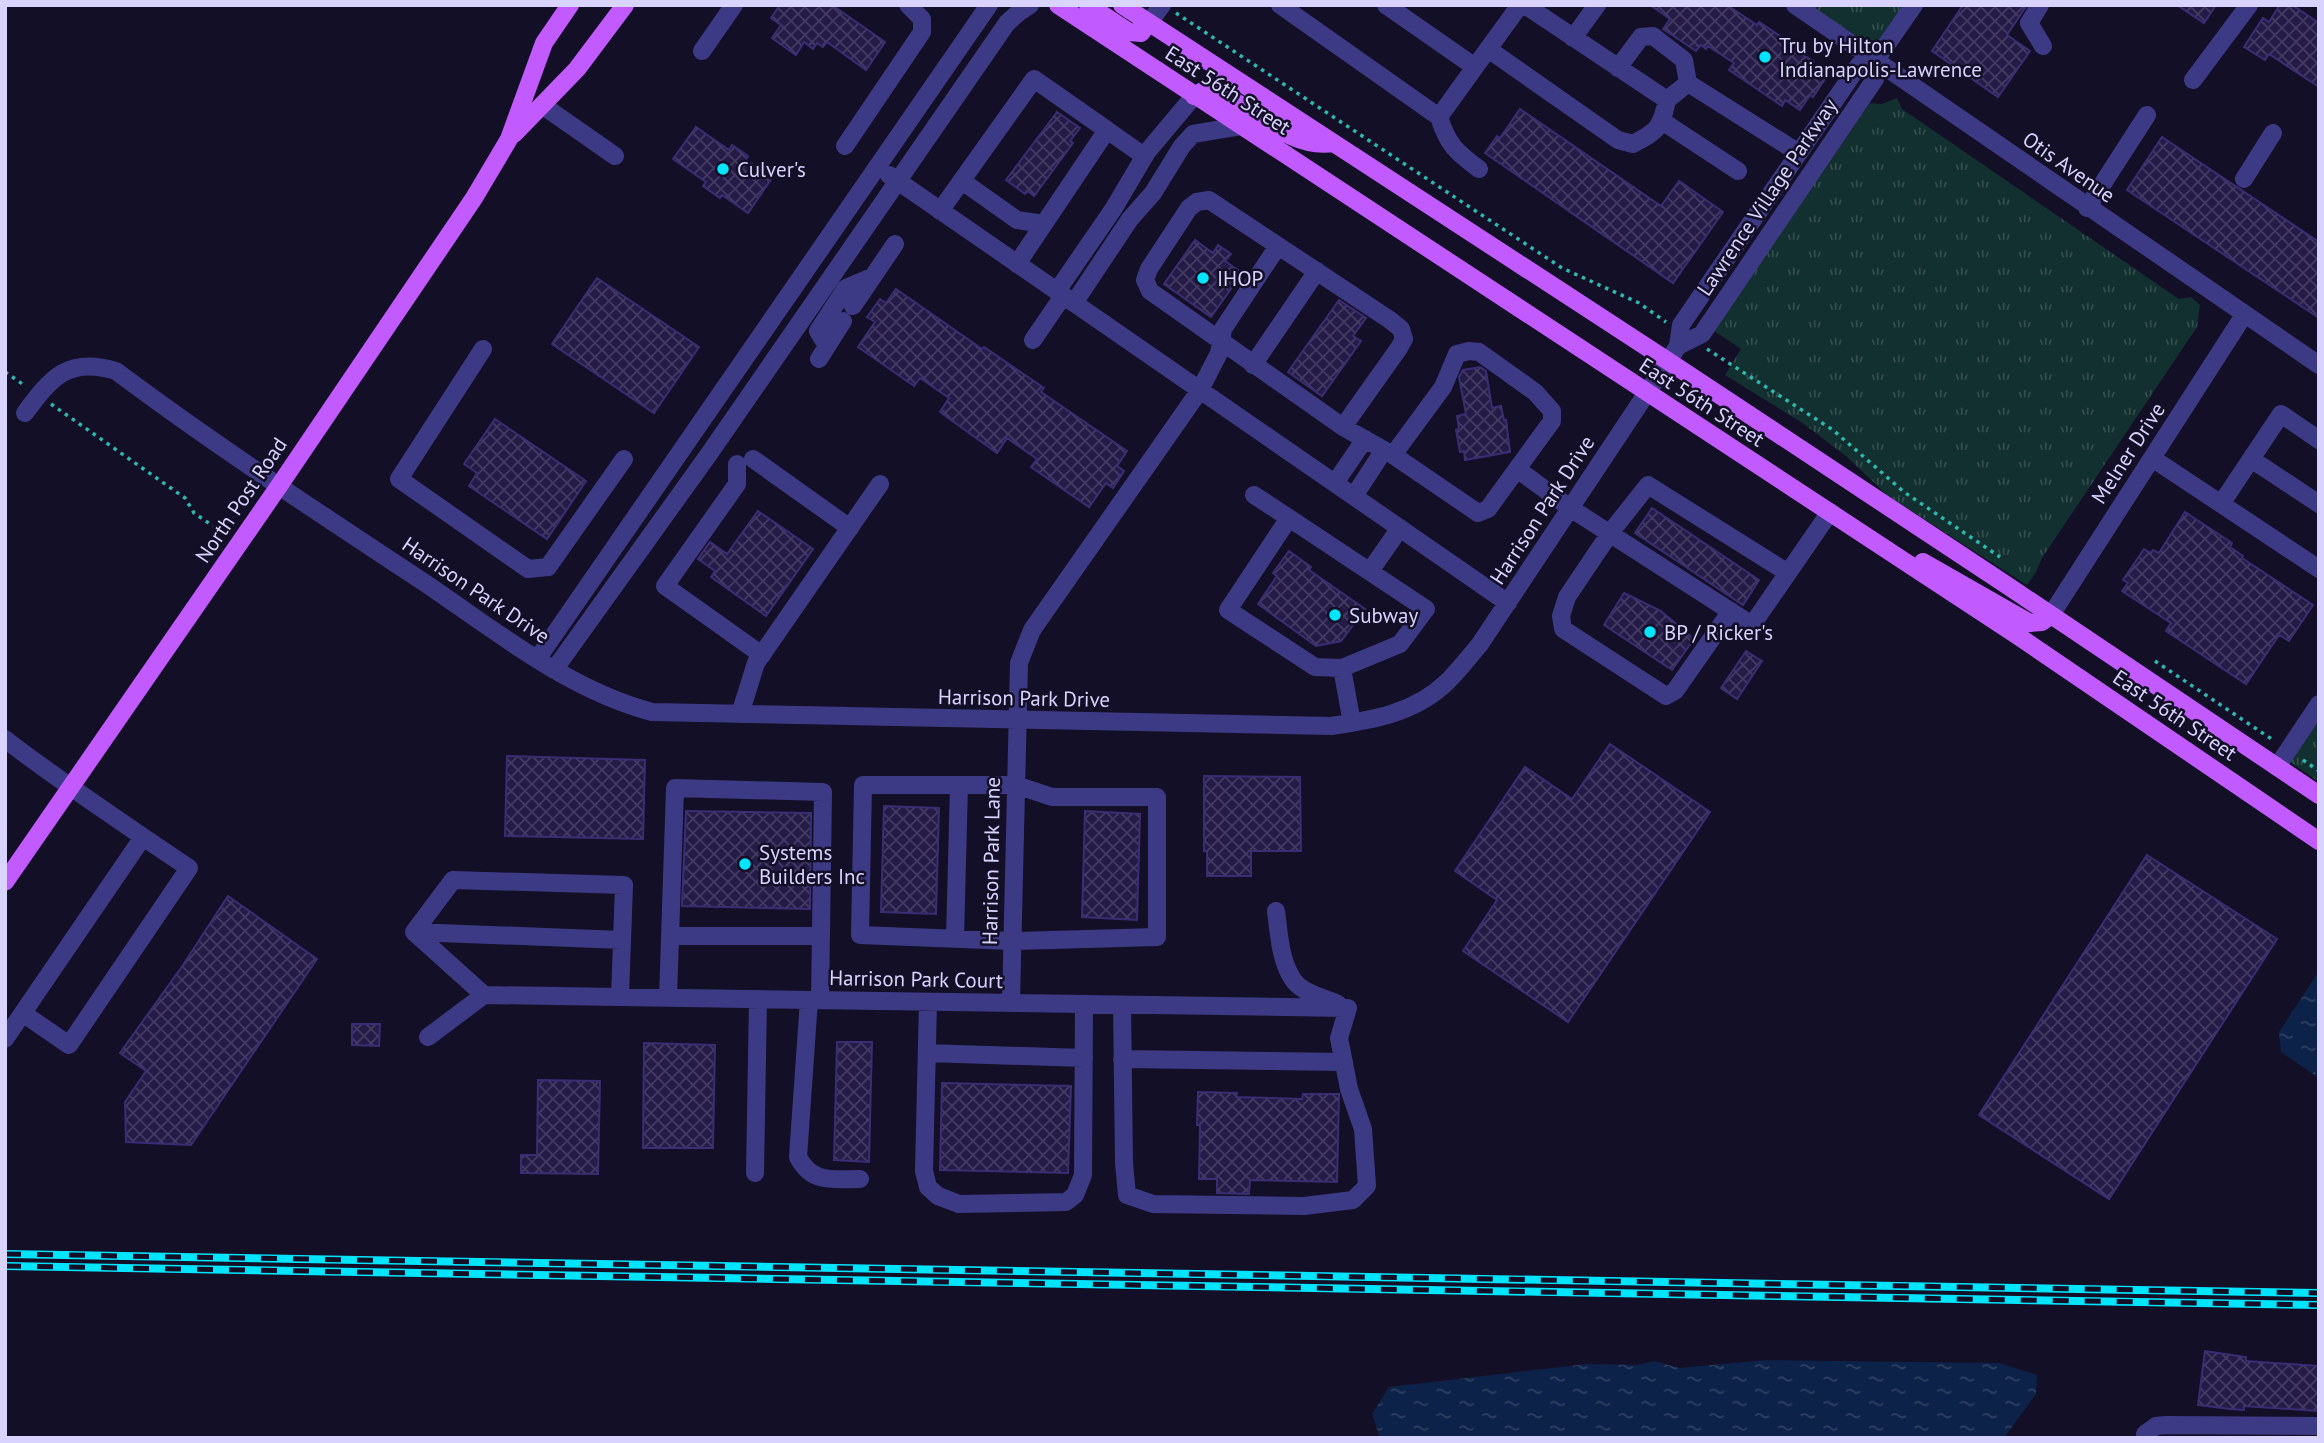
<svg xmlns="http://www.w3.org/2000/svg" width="2324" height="1443" font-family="'PT Sans',sans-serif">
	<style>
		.grass { fill: url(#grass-tufts) }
		.water { fill: url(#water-ripples) }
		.building { fill: url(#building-cross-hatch); stroke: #3b2d73; stroke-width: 2 }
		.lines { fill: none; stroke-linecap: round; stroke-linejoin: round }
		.path { stroke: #2fb8b0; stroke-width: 3.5; stroke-dasharray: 3.5 5; stroke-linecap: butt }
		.minor { stroke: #3d3a85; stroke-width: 18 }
		.major { stroke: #c25bff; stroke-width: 18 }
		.rail-casing { stroke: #00e5ff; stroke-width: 8 }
		.rail { stroke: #130f26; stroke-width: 5; stroke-dasharray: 16; stroke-linecap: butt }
		.poi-dot { fill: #00e5ff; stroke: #130f26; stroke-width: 2.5 }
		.labels { text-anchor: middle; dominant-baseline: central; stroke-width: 5; stroke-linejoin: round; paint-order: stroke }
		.poi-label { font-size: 21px; fill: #d9d4ff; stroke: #130f26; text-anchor: start }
		.street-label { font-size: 21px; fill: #d9d4ff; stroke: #130f26 }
	</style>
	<defs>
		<pattern id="grass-tufts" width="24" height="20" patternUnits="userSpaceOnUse" patternTransform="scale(1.75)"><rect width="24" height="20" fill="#12302f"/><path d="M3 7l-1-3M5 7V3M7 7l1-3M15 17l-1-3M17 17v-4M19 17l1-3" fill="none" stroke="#344d4e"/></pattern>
		<pattern id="water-ripples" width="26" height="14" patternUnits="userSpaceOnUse" patternTransform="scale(1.75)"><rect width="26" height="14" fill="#0c2248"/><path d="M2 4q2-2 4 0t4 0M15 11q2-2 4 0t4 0" fill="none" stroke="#2f4163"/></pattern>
		<pattern id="building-cross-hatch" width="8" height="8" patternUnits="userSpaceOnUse" patternTransform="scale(1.75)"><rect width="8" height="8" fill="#241b47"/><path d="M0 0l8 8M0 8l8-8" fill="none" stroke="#433b63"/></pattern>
	</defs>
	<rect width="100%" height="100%" fill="#130f26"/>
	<path class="grass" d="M1795,5H1914L1875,61Z
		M1897,98L1902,109L2179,299L2191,297L2200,305L2197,327L2042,558L2036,572L2027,585L1888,496L1847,457L1804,424L1725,375L1741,349L1713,330L1870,103L1882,104Z
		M2319,714V782L2287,760Z"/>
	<path class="water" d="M2319,971V1078L2281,1052L2279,1032Z
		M1766,1360L1999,1363L2037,1375L2036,1394L2004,1438H1380L1372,1414L1389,1387L1587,1364L1637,1365L1654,1361L1679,1368Z"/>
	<path class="building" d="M780,5H832L885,42L866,70L827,42L823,47L817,43L813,49L804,42L796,55L772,38L781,25L771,18Z
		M1650,5H1727L1757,25L1759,22L1792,44L1790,46L1814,62L1812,65L1827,76L1813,97L1810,95L1800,110L1785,100L1782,106L1729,70L1734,63L1708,46L1706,49L1701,45L1696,51L1663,29L1670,19Z
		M1963,5H2027L2007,35L2030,51L1998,97L1932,51Z
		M2177,5H2216L2204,23Z
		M2280,5H2292L2319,23V87L2269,54L2265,60L2244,47L2263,18L2269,22Z
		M1520,109L1661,206L1679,181L1723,212L1673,283L1485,153L1497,136L1500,138Z
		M1057,112L1080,128L1070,141L1073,143L1034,196L1028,191L1025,194L1006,180Z
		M696,127L729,150L732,145L748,156L746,160L772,178L748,213L722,195L720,198L703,186L706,182L673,159Z
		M2162,137L2319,242V318L2127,190Z
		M1195,240L1213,253L1218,245L1231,254L1225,261L1242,273L1211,317L1164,284Z
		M597,278L699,347L654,413L552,344Z
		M896,289L982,349L984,347L1044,388L1041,392L1127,451L1117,466L1124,471L1113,488L1106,483L1089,507L1031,467L1037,459L1007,438L997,453L940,412L949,398L920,378L914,386L858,347L875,322L867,317L880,299L886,303Z
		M1339,300L1366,318L1353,336L1361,341L1322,396L1288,372Z
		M1480,367L1486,371L1492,408L1501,406L1504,420H1506L1510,452L1465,460L1464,451L1460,452L1456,430L1459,429L1457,416L1466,414L1459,377L1463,370Z
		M495,419L586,481L547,539L469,486L477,473L464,464Z
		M1652,508L1759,580L1743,605L1635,533Z
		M758,511L813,549L766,616L711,577L715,571L698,559L710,542L727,554Z
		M2185,512L2232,543L2230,547L2243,556L2242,558L2313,605L2289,641L2279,635L2246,684L2166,631L2171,623L2122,591L2128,583L2123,580L2144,549L2151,553L2153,550L2159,553Z
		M1289,551L1311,567L1309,570L1365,609L1341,641L1316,646L1258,604L1277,576L1273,573Z
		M1624,593L1661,611L1694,639L1672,670L1604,625Z
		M1746,651L1762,661L1737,699L1721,688Z
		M1610,744L1710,812L1568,1022L1463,951L1497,900L1455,871L1525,767L1572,799Z
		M507,756L645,760L643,839L505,836Z
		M1204,776L1300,777L1301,851H1251V876H1207V851H1204Z
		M884,806L939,808L936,914L881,912Z
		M686,811L811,813L810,909L682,906Z
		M1085,811L1140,814L1137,920L1082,917Z
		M2147,855L2277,939L2109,1199L1979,1115Z
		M228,896L317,959L191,1145L126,1142L125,1102L146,1071L120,1053L183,965Z
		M352,1024H380L379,1046L352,1045Z
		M837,1042H872L869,1162L834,1160Z
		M644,1043L715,1045L713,1148H643Z
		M538,1080L600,1081L598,1174L521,1173V1155H537Z
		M942,1083L1071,1086L1068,1173L940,1170Z
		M1198,1092L1237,1093L1236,1097L1302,1099L1303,1094H1339L1337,1182L1250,1180L1249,1194L1217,1193V1179H1199L1200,1125H1197Z
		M2205,1351L2246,1357V1361L2318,1366V1411L2244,1406V1410L2230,1409L2198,1405Z"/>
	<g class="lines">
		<path class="path" d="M1176,13L1562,268L1639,303L1666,322
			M1707,349L1833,430L1904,492L2000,557
			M5,372L24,385
			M51,404L185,498L194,513L213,526
			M2155,661L2273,740
			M2303,760L2319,771"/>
		<path class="minor" d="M1280,5L1439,117L1475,67
			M1386,5L1475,67L1520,5
			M1795,5L2319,365
			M2040,5L2029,23L2043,46
			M1149,23L1162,5
			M1573,38L1597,5
			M1488,49L1618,140L1633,144C1658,131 1661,128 1667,100L1525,5
			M702,51L734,5
			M1618,68L1641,37L1653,36L1684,60L1688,83
			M2193,80L2249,5
			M1667,100L1688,83L1799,153
			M542,105L615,156
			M1439,117C1448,145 1456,152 1479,169
			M1662,121L1738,171
			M845,146L922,32V19L908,5
			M889,175L1508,603
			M2244,179L2273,133
			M962,181L1017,220L1043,224
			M2087,208L2147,115
			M940,211L1034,79L1107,130
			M1017,264L1107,130L1144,156
			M1057,291L1114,208L1147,152L1194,96
			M1074,303L1130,219L1153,193L1182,146L1193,134L1241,126
			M853,306L895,244
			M1033,340L1063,296
			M827,346L818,331L846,288L872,277
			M1678,346L1702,334L1875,79V61L1914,5
			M483,349L399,479L528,569L548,567L624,459
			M819,359L843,321
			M1253,365L1317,271
			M25,413C51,378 68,356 116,371C215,445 319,513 422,581C495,630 566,689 652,712L1331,726C1373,720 1415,713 1447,682C1459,670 1469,657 1480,644L1678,346L1681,325L1859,65L1875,61
			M1343,427L1399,348L1404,339L1401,329L1390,320L1209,200L1197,202L1189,208L1149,269L1145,280L1150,291L1343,427L1393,455
			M2152,458L2319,569
			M753,459L850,528
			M2251,459L2319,504
			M737,464V484L665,586L762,655
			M1517,469L1488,509L1478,513L1393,455L1443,387L1457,354L1469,351L1479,352L1535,392L1552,411V421L1517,469L1570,508L1752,625L1830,512
			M1335,483L1365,439
			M1254,495L1289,518
			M1354,496L1384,450
			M2221,504L2281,414L2319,440
			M1370,571L1400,528
			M1731,611L1675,691L1666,696L1563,629L1561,616L1567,597L1610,533L1648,485L1788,573
			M2051,615L2244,315
			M538,658L989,5
			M1342,668L1315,667L1228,610L1289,518L1426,609L1400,644L1342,668L1352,723
			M554,670L709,454L1007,23L1018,13L1030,5
			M740,714L756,663L880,484
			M5,739C50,774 97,805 143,837L5,1039
			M2277,767L2319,704
			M863,785H1016L1052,797H1157V937L1012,941L860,935Z
			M1276,911C1279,933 1280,962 1294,981C1303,993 1324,998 1338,1004
			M414,932L622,940
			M670,936H821
			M955,939L959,785
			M484,995L1348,1008
			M484,995L414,932L453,880L624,885L620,997
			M668,998L675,788L823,792L820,1000
			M809,1000L798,1157C812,1184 833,1179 860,1179
			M928,1002L924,1171L928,1187L938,1196L959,1204L1066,1202L1075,1195L1083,1175L1084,1004
			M1011,1003L1019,663L1032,630L1200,390L1219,353L1223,329L1278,246
			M1122,1005L1124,1163L1127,1195L1153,1204L1304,1206L1353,1200L1367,1186L1363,1129L1349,1089L1339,1038L1348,1008
			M24,1014L69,1045L189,868L143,837
			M428,1037L484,995
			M927,1053L1084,1058
			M1122,1059L1344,1062
			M755,1173L758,999
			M2145,1434L2156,1426L2166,1425L2319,1426"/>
		<path class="major" d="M1058,5L2018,636L2319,841
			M1088,5L1129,32L1141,33L1149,23
			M1122,5L1668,361L2008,586L2319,795
			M1194,96L1206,89H1212C1251,105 1288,150 1333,143
			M514,134L577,69L625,5
			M1923,562L2030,623L2042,622L2051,615
			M5,882L279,486L474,198L509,139L544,43L570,5"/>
		<defs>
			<path id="rail" d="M5,1254L2319,1293
				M5,1266L2319,1305"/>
		</defs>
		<use href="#rail" class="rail-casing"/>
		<use href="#rail" class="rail"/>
	</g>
	<g class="poi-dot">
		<circle cx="1765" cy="57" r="7"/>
		<circle cx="723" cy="169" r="7"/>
		<circle cx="1203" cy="278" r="7"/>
		<circle cx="1335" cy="615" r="7"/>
		<circle cx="1650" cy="632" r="7"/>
		<circle cx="745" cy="864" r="7"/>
	</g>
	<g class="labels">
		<g class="poi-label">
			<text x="1779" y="45">Tru by Hilton<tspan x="1779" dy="24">Indianapolis-Lawrence</tspan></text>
			<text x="737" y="169">Culver's</text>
			<text x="1217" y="278">IHOP</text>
			<text x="1349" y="615">Subway</text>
			<text x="1664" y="632">BP / Ricker's</text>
			<text x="759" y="852">Systems<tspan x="759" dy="24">Builders Inc</tspan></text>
		</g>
		<g class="street-label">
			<text transform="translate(1228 90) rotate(33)">East 56th Street</text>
			<text transform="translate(2069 167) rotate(35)">Otis Avenue</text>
			<text transform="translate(1767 197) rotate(-56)">Lawrence Village Parkway</text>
			<text transform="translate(1702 402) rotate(33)">East 56th Street</text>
			<text transform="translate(2128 453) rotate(-57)">Melner Drive</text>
			<text transform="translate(241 500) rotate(-56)">North Post Road</text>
			<text transform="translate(1542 510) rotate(-57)">Harrison Park Drive</text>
			<text transform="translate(476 590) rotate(34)">Harrison Park Drive</text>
			<text transform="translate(1024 698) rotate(1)">Harrison Park Drive</text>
			<text transform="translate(2175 715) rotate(34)">East 56th Street</text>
			<text transform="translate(991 861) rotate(-89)">Harrison Park Lane</text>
			<text transform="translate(916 979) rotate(1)">Harrison Park Court</text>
		</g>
	</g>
	<rect width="2324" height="1443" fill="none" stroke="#d9d4ff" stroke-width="14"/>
</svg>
